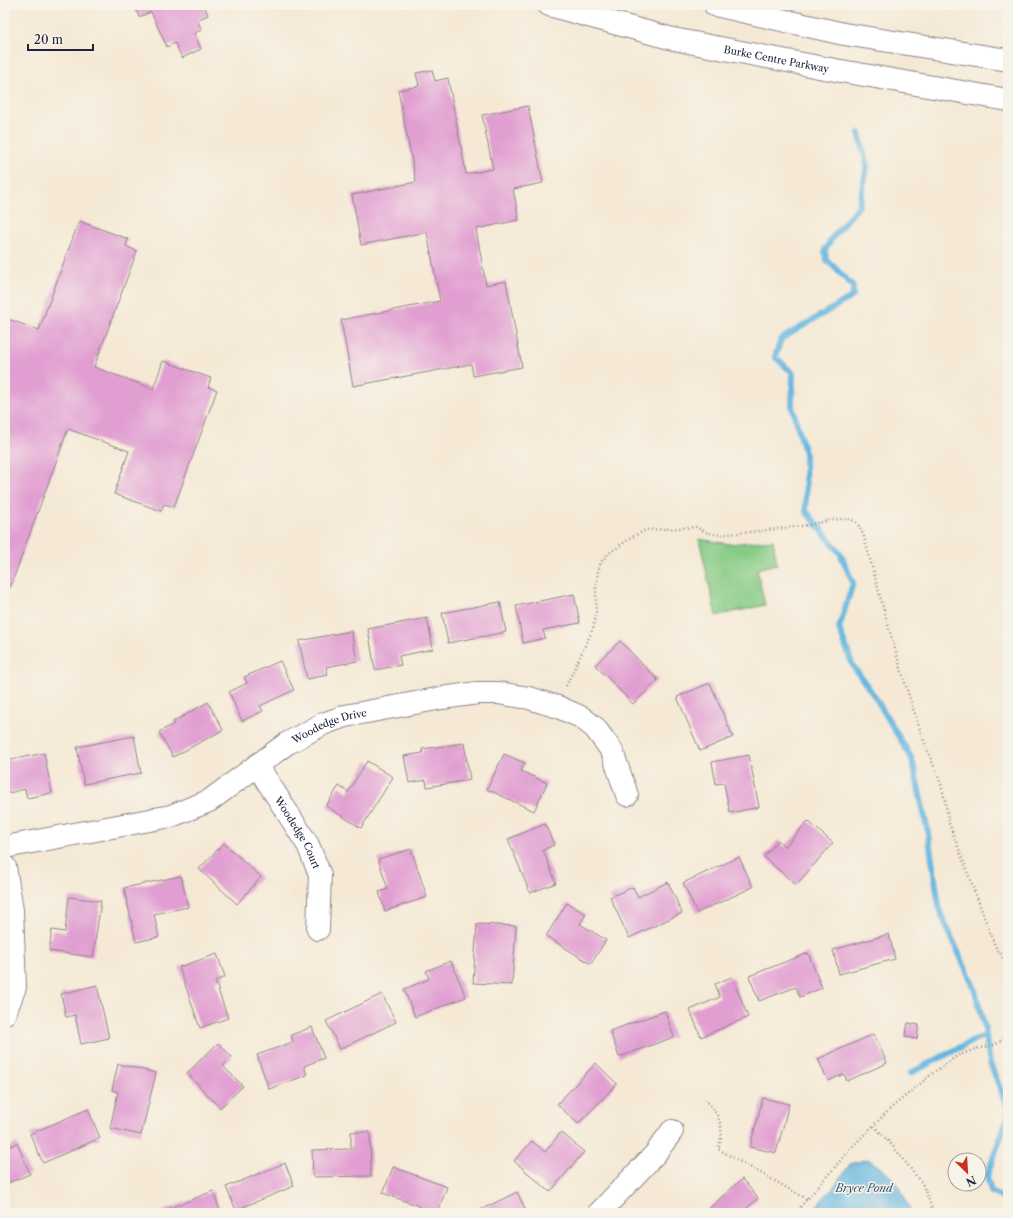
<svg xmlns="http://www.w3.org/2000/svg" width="1013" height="1218" font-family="'Libre Caslon Text',serif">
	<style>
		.green { fill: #86cb85; stroke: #547660 }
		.water { fill: #65b6e0; stroke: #446c8e }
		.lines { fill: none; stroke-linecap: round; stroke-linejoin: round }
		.stream { stroke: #65b6e0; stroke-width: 6 }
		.building { fill: #e19ed1 }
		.minor-casing { stroke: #8c8688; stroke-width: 24 }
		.secondary-casing { stroke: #8c8688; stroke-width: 24 }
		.path { stroke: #8c8688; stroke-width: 2.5; stroke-dasharray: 1 3; stroke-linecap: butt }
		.minor { stroke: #fff; stroke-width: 22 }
		.secondary { stroke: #fff; stroke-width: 22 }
		.labels { text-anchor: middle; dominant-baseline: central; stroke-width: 3; stroke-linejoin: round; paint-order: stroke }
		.street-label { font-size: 10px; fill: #22223b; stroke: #f7f3e8 }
		.water-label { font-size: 11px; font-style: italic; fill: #395675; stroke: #f7f3e8 }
	</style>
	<rect width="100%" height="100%" fill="#f7f3e8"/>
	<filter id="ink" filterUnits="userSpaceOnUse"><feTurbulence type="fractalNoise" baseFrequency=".025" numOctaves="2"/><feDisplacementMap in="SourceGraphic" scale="8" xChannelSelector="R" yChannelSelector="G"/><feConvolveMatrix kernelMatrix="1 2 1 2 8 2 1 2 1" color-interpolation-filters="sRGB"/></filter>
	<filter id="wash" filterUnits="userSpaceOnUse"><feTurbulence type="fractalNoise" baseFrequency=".012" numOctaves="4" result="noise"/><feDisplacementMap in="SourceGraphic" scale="16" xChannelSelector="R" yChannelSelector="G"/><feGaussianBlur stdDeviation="0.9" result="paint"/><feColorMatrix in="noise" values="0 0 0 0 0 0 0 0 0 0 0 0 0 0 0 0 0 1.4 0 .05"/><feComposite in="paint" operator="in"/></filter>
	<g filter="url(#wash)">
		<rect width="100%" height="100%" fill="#f5e9d5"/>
		<path class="green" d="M699,539L729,544L773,540L777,564L757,569L765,605L716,616Z"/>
		<path class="water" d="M868,1159L888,1173L900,1188L912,1213H810L837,1183L850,1164Z"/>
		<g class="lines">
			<path class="stream" d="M859,133L867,166L859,206L832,238L825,250L826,259L853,286V296L781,339L775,357L793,373L792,406L805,453L806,511L840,553L853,583L839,628L853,666L875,697L912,759L927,827L940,912L974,987L984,1024L990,1063L1008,1108
				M911,1073L976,1039L986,1036
				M1008,1116L987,1176L991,1192L1008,1201"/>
		</g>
		<g id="blocks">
			<path class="building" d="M134,5H204L208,15L197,20L202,30L194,33L201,49L182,58L175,43L167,47L151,12L139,17Z
				M432,70L435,81L448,78L466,174L493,169L482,115L528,106L543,183L513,189L519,220L476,229L486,285L506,281L522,367L473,376L471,364L353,386L341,320L440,301L427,232L361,245L352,195L416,182L398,90L419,86L416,73Z
				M79,221L128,239L126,246L137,251L94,367L153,389L163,361L211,378L208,387L217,390L174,507L164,504L161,511L114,494L129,451L68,429L10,588L5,586V318L39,330Z
				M574,594L580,623L543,630L545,638L523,643L516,606Z
				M500,602L506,632L448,643L442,613Z
				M427,618L433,649L399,656L401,665L375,670L368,629Z
				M351,631L357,661L326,667L328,675L307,679L299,641Z
				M620,641L658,680L633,704L595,665Z
				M280,661L294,690L260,706L263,711L242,721L229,692L247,683L244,677Z
				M710,683L733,737L700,751L677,697Z
				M208,702L223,730L173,757L159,732L174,724L173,722Z
				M134,736L141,773L84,784L77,747Z
				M464,743L470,780L427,787L426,780L409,783L404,756L423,753L422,749Z
				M44,753L52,793L27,798L25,789L5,794V761Z
				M504,754L525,763L521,771L547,783L534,811L487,789Z
				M749,755L759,807L730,813L724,783L716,784L712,762Z
				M367,761L393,777L361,828L326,806L339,786L348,792Z
				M808,821L833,843L796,885L764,857L778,840L785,847Z
				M545,824L554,845L543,850L556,883L530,893L508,839Z
				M224,843L261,877L237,904L199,869Z
				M411,849L427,897L385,911L379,892L388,889L378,859Z
				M739,857L753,887L697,913L683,883Z
				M181,876L188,907L154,914L159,937L136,942L124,888Z
				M668,882L682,913L629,938L610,897L633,887L638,897Z
				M69,897L101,901L93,957L49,951L52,930L65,932Z
				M567,903L586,914L580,924L606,940L591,964L546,936Z
				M477,924L516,926L512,985L473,983Z
				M889,934L895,959L839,974L833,950Z
				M808,953L822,988L800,997L796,987L759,1001L749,976Z
				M217,954L225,977L215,981L228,1018L200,1028L179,967Z
				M451,961L466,997L415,1017L404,989L429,979L426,971Z
				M732,977L748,1017L701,1037L690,1010L720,997L715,984Z
				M97,985L109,1038L81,1044L75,1015L66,1017L61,994Z
				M382,994L396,1022L340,1049L326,1021Z
				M665,1011L674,1037L619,1057L610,1031Z
				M908,1023L919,1025L917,1039L905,1037Z
				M312,1027L324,1058L304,1066L307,1075L269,1089L257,1055L293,1042L291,1035Z
				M874,1034L887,1063L847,1081L844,1074L828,1081L818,1059Z
				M218,1043L232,1057L223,1066L243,1086L220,1108L187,1073Z
				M596,1063L617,1084L578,1124L557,1104Z
				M118,1064L156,1073L141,1135L110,1128L118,1092L112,1090Z
				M763,1098L789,1104L776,1153L750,1147Z
				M88,1109L100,1138L43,1163L30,1134Z
				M351,1132H370L371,1176L313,1177L312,1150L351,1149Z
				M561,1132L584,1152L550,1192L514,1161L532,1141L545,1152Z
				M17,1143L30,1174L5,1184V1149Z
				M285,1163L294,1186L236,1210L226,1187Z
				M393,1167L447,1187L437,1213H420L417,1212L419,1206L383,1193Z
				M742,1179L758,1198L742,1213H704Z
				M213,1191L221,1213H158Z
				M517,1192L527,1213H474Z"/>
		</g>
	</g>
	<g filter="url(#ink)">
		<use href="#blocks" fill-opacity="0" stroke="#8c8688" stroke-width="1"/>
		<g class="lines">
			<defs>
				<g id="minor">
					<path id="s1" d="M257,765L308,845L320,875L318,929"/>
					<path id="s2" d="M5,847L171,816L209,801L286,744L323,724L345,716L442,698L478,693H498L529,698L558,707L581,717L595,728L612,751L627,795"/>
					<path d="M5,867L12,910L15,987L5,1013"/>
					<path d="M599,1213L655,1154L672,1131"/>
				</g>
				<g id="secondary">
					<path id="s3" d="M549,5L588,16L673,39L824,68L1008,100"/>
					<path d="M715,5L844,34L1008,60"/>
				</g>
			</defs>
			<use href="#minor" class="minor-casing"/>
			<use href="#secondary" class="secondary-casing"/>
			<path class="path" d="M566,686L593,629L596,615V588L598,571L601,562L608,554L632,537L646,530L696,527L708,533L720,535C746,532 773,530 800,526C814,525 838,516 852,520C859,523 861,530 864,537L889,629L909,696L922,736L941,784L945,800L949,823L995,946L1004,959L1008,961
				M705,1099C719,1115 726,1127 718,1149L807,1199
				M874,1126L891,1144L922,1183L934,1213
				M795,1213L854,1145L891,1108L933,1073L957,1056L975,1049L994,1045L1008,1037"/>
			<use href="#minor" class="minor"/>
			<use href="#secondary" class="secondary"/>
		</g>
	</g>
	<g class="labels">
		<g class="street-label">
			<text stroke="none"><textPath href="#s3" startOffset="234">Burke Centre Parkway</textPath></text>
			<text stroke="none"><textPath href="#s2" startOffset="353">Woodedge Drive</textPath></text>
			<text stroke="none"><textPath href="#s1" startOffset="79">Woodedge Court</textPath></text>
		</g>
		<g class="water-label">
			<text x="864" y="1188">Bryce Pond</text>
		</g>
	</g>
	<rect width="1013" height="1218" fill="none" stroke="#f7f3e8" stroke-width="20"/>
	<g transform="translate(967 1172) rotate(155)"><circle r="19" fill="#f7f3e8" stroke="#a29fa3"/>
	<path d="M0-3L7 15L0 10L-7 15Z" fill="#c8321e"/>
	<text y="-6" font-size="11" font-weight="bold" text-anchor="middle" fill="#22223b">N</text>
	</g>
	<path d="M28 44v6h65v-6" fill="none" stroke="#22223b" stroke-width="2"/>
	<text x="34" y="44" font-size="12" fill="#22223b" stroke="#f7f3e8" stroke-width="3" paint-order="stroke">20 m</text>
</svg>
